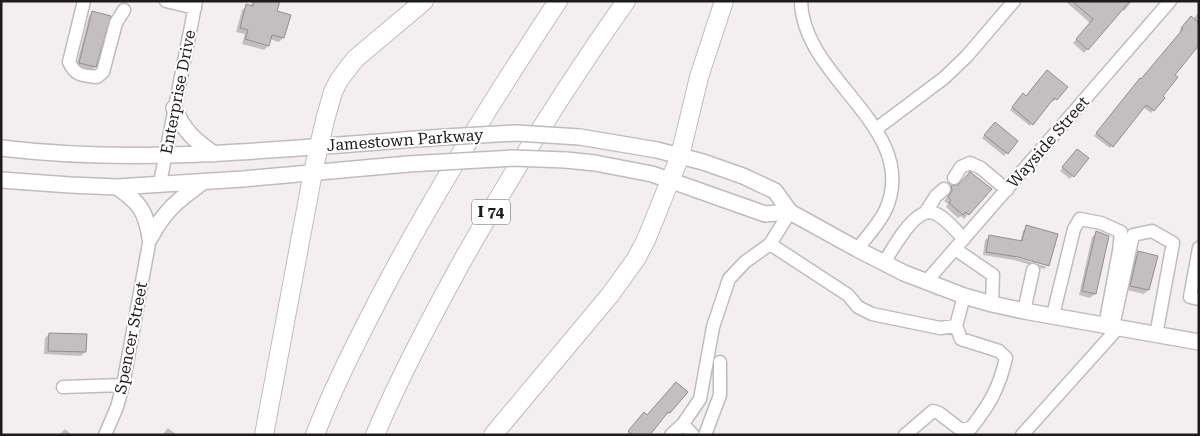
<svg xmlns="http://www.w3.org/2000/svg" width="1200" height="436" font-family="'Roboto Serif',serif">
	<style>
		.shadow { fill: #0003 }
		.building { fill: #c3bfc1; stroke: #928e8f }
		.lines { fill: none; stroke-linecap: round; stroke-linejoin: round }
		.minor-casing { stroke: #c0bcbd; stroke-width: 15 }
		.major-casing { stroke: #c0bcbd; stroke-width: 18 }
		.highway-casing { stroke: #c0bcbd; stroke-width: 20 }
		.minor { stroke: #fff; stroke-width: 12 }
		.major { stroke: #fff; stroke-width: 15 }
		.highway { stroke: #fff; stroke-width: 18 }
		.major-bridge-casing { stroke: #c0bcbd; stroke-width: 18; stroke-linecap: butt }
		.major-bridge { stroke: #fff; stroke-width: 15 }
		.labels { text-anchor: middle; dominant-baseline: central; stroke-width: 4; stroke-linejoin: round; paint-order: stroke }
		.shield { fill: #fff; stroke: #615f60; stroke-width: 1 }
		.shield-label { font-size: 15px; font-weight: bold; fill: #1d1b1c }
		.street-label { font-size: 16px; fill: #1d1b1c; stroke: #fff }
	</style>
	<rect width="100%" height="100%" fill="#f3eff0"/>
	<path class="shadow" d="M252,1H272L283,38L279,42L270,39L268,46L264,50L242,44L245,34L236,32L242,10L247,6L251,7Z
		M1065,1H1132L1124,11L1122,9L1084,53L1073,43L1090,23Z
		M93,12L107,20L95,67L91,71L76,67L89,16Z
		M1199,12V39L1173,75L1153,110L1151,113L1143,107L1110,148L1094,136L1181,32L1179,31L1188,20L1193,19Z
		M1066,87L1053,102L1051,100L1030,126L1010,110L1021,97Z
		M992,126L1017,141L1004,156L982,138Z
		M1074,153L1087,159L1070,179L1060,171Z
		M952,187L990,189L964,219L961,216L958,218L946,207L948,204L944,201L948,196L947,191Z
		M1027,227L1056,235L1048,266L1012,254V256L1047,267L1044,269L1014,260L983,255L985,240L989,237L1020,242L1023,231Z
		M1097,233L1095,294L1090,298L1079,295L1092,237Z
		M1138,253L1148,290L1144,294L1127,290L1134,257Z
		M49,334L85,352L81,356L44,354L45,338Z
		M686,392L669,413L666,415L665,414L648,435H626L641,416L647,417Z
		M168,428L176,434L175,435H162Z
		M65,429L72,435H59Z"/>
	<path class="building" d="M254,1H280L277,11L291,15L284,38L272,35L269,46L245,39L248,30L240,28L246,4L253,6Z
		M1072,1H1130L1088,50L1076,39L1093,19Z
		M92,11L111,16L96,67L79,63Z
		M1191,16L1199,23V45L1175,75L1178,77L1163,96L1165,98L1154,111L1146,105L1113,147L1096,133L1140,78L1141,79L1157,60L1183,29L1181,28Z
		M1047,70L1068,87L1057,100L1054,98L1033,125L1012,107L1023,93L1026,96Z
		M995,122L1018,141L1008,154L984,135Z
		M1077,149L1089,158L1074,177L1062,167Z
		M970,172L992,189L969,215L966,212L963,215L949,203L951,200L948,197L952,191L951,185H958Z
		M1026,225L1058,234L1049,266L1018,257L986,252L989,235L1022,241Z
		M1096,231L1109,236L1096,294L1082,291Z
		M1138,251L1158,256L1149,290L1130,286Z
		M49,333L87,334L86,352L48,351Z
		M676,382L688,392L670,413L668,412L650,435H633L628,431L644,412L647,415Z"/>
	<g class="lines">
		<defs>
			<path id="minor" d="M84,1L69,62C76,77 83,75 97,77L103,72L116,23L124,10
				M166,1L195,8
				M801,1C802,79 921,128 886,209C879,224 867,237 857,249
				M876,129L944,78L967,56L1014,1
				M954,178L961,167L970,163L981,168L1007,190
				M160,183L196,1
				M925,213L936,196L944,189
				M770,244L848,295L858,307L872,314L940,328L956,326
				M1199,248L1190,297L1199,299
				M955,249L993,275L992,304
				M884,263C892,250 915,206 934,213C945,217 956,231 964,239
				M926,282L1170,1
				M1024,311L1033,270
				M1053,315L1074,229L1080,219L1101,223L1121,232L1119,251L1105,326
				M1113,326L1133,235L1152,231L1173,243L1156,335
				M63,387L123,385
				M683,424L700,399L713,327L729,279L745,262L770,244L790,212
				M105,435L117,407L123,385L150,238
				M671,435L683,424L693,435
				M705,435L720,395V362
				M905,435L933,411L939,413L961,430L971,428C990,404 999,388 1006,358L999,351L961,339L956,326L964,296
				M1022,435L1118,328"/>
			<path id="major" d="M174,108C184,131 194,140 214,154
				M580,137L657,150L703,162L743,176L775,191L790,212L857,249L904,273L964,296L992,304L1024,311L1199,342
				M1,148C149,166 297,147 445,137
				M566,160L595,163L652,174L765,214L790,212
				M1,180L70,185L117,187L243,179L408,164
				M117,187C139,202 146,211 150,238
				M150,238C165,210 178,200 203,182"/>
			<path id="highway" d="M264,435L313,172L325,120L333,92L339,80L355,59L424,1
				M315,435C332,390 354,347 376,304C430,199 493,99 558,1
				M375,435C400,376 430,320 460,265C511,174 566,86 626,1
				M493,435L610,295L636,259L646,240L680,156L699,77L724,1"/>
		</defs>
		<use href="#minor" class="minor-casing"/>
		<use href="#major" class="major-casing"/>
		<use href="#highway" class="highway-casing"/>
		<use href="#minor" class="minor"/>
		<use href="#major" class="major"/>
		<use href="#highway" class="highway"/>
		<defs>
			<path id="major-bridge" d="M445,137L516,133L580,137
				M408,164L513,158L566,160"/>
		</defs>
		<use href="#major-bridge" class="major-bridge-casing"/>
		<use href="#major-bridge" class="major-bridge"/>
	</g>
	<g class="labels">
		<rect class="shield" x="472" y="199.5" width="38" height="25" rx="4"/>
		<g class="shield-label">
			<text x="491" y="212">I 74</text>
		</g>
		<g class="street-label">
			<text transform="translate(178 92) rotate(-79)">Enterprise Drive</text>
			<text transform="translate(405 140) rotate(-4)">Jamestown Parkway</text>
			<text transform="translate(1048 142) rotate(-49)">Wayside Street</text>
			<text transform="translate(131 338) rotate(-79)">Spencer Street</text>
		</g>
	</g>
	<rect width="1200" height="436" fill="none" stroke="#1d1b1c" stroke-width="5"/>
</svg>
